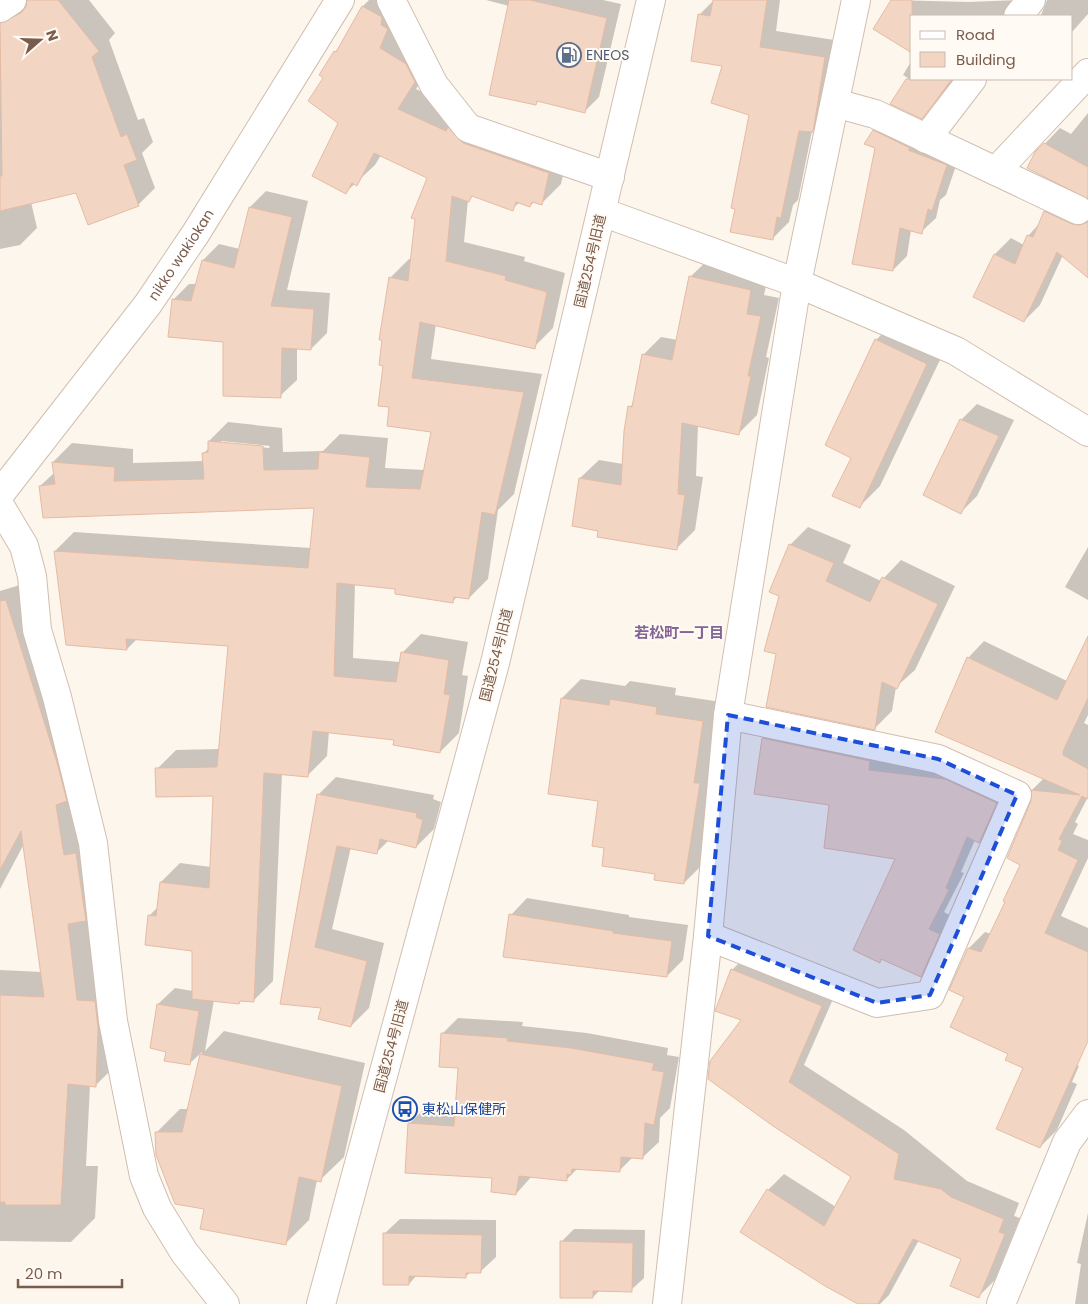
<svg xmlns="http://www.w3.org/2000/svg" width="1088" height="1304" font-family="Poppins,'Noto Sans JP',sans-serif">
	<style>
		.shadow { fill: #0003; fill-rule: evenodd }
		.building { fill: #f3d5c3; stroke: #e6bba3 }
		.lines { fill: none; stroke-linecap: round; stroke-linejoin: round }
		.minor-casing { stroke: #d1beb0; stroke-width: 30 }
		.minor { stroke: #fff; stroke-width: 28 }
		.marked { fill: #1d4ed8; fill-opacity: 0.2; stroke: #1d4ed8; stroke-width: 4; stroke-dasharray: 10 6; stroke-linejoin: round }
		.labels { text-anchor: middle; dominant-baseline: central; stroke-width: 4; stroke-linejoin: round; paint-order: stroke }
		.service-label { font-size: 14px; fill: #4e5e75; stroke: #fffaf3; text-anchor: start }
		.street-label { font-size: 14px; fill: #7a5c4d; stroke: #fffaf3 }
		.transit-label { font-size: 14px; fill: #164399; stroke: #fffaf3; text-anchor: start }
		.neighbourhood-label { font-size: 15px; font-weight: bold; fill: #846695; stroke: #fffaf3 }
	</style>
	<rect width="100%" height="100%" fill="#fdf6ec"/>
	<path class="shadow" d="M38,0H89L115,33L109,40L138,120L144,118L153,142L142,153L155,188L138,205L77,192L31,202L37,228L20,245L0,249V25Z
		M369,0H400L434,62L416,89L465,112L482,124L568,154L561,184L542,203L535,201L530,206L520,202L512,209L474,195L468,200L464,242L525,257L524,261L565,273L553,328L534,347L436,324L431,359L542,374L514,494L498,510L488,579L469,598L458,596L452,602L397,588L355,583L353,658L400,662L402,653L421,634L468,642L462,675L468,676L459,733L440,752L395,739L329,731L327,756L308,775L282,773L273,981L254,1000L242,999L239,1003L214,1000L205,1051L224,1031L365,1063L344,1157L320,1180H317L309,1220L285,1244L205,1208L157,1132L180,1109H189L202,1052L189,1064L167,1051L151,1047L158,1004L175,988L193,991V950L150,915L158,907L161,882L180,863L211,867L215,794L157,769L176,750L220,749L229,645L137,639L127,649L55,551L74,532L311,548L315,507L40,486L54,473L53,462L72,443L133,449V463L204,461V453L210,447L209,441L228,422L282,428L283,452L323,451L340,434L388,438L385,468L425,470L433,431L390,406L385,365L390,278L409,259H411L429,177L381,155L375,165L346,192L340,123L325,78L335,52L341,45L363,6ZM221,441L270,446L269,448L221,443Z
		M486,0H603L621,4L599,97L585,111L539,100L535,104L509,6Z
		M714,0H780L776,31L841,41L829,114L812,131L798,200L793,205L789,222L772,239L736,208L750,114L699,15Z
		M892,0L968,2L1018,0L1008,16H912Z
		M1047,0H1088V14L1072,32V16L1041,15Z
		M912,60V79H955L922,117L892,103L908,78L903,75Z
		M1088,113V184L1036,153L1060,128L1071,134Z
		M888,117L961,151L946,195L940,200L936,218L921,232L911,230L907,256L893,270L874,131Z
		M266,191L308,201L287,290L330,293L327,333L311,349L297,348V380L280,396L225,341L173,300L189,284H197L203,260L219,244L240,249L250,207Z
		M1061,196L1088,208V232L1063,255L1040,305L1024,321L974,297L995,254L1011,238L1024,245L1028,236L1039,224L1045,212Z
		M709,259L769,272L764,295L779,298L766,357L769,358L757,415L739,433L698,425L696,476L703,477L695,530L676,549L573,525L580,478L599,460L623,464L630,407L634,402L643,355L661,337L678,340L690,277Z
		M897,319L948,343L880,486L859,507L853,457L876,340Z
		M977,404L1014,420L977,496L961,512V420Z
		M808,527L851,545L843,563L881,581L901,560L955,586L915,670L896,687L892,711L875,728L778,654L780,596L790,545Z
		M1088,547V600L1065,587Z
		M30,582L34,590L119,1062L95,1086L90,1085L86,1166H98L95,1218L71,1242L0,1241V970L42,972L24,844L0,889V591Z
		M1088,639V715L1084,723L1088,725V797L1075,822L1078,824L1073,834L1088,840V858L1061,916L1088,928V1029L1072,1063L1079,1066L1072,1082L1077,1084L1057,1130L1040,1147L1025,1067L965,997L969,948L985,932L991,934L1021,865L1033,801L1032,790L1044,778L968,658L984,641L1067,681Z
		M581,679L625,686L630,681L676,688L675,695L721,702L703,864L684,883L657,873L606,847L600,800L562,698Z
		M780,723L1012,787L995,826L979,842L975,840L961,872L964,873L944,912L955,918L937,960L920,976L882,958L880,961L897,858L831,804L764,739Z
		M336,777L434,795L433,799L441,802L434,829L416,847L389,840L377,852L351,847L332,929L384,943L369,1008L351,1026L322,1007L282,1003L318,795Z
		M527,898L629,915V917L688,925L683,960L667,976L511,915Z
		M748,954L837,990L804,1065L904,1130L967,1181L1019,1203L1014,1216L1020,1218L995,1280L979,1296L962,1259L919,1240L889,1295L880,1304H860L768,1190L784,1174L836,1207L852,1176L743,1019L732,970Z
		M458,1018L523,1022L522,1026L587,1033L668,1048L667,1055L679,1057L670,1108L660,1118L659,1142L643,1157H633L620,1170L578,1168L566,1180L532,1176L516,1194L409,1124L425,1108L456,1110L459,1067L442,1034Z
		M1088,1213V1304H1075L1081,1264L1077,1263Z
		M400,1219L496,1220V1257L480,1272H471L466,1276L417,1275L409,1284L384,1234Z
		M574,1229L645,1230L644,1278L631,1290H600L593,1297L561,1242Z"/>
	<path class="building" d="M27,0H58L99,51L92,57L121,137L127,134L137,160L124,165L139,206L88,225L76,193L0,211V176H2L0,23L21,13L26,7Z
		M509,0H530L607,18L585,113L537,101L536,105L489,95Z
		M713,0H767L760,47L825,57L813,132L799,131L781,218L777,217L773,240L730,232L735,209L731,208L749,115L711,103L722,66L691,61L698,14L710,16Z
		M891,0H912V53L873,29Z
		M362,6L382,17L381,25L388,29L380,48L406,64L415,82L398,109L446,131L448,127L463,143L549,173L542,205L532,202L530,207L516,202L513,211L472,196L469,202L452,196L446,261L506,276L505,280L547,292L535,349L420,322L412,378L524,392L495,515L482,512L469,599L454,597L453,603L395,594V589L337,583L334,676L396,682L401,652L449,660L444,694L450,695L440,753L393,745L394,740L313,731L308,777L264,773L254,1002L240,1001L239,1004L192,999V951L145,945L148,915L156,916L160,882L209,888L213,796L156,797L155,768L217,767L228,646L126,639L127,650L66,645L54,551L308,568L314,508L43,518L39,486L55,484L52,462L115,467L114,481L204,479L202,453L208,452V441L263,446L264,470L318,469L319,452L370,457L366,487L420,489L431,432L387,426L389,407L378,406L383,366L379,365L382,340H379L389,277L408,281L415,219L411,218L427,178L374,153L357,186L352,183L346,194L312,176L338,123L308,101L323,78L319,75L334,51L336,52Z
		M906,79H952L922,119L890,104Z
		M873,130L910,148L908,150L947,165L932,211L928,209L922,234L900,228L893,271L852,264L875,148L864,144Z
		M1044,143L1088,167V199L1027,168L1035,152Z
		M249,207L292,217L271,306L314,309L311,350L282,348L281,398L223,396V342L168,337L172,299L191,301L202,260L234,268Z
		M1044,211L1072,224L1080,225L1088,222V278L1057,252L1024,322L973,297L994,254L1015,264L1027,235L1033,237Z
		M689,276L751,290L747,314L761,316L748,376H751L739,435L682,423L678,494L685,495L677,550L597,537L598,531L572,526L579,478L621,485L624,431L628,406L632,407L642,354L672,360Z
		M875,339L927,364L860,508L832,496L851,458L825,445Z
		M960,419L999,436L961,514L923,495Z
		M789,544L834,563L826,581L870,602L882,577L938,604L897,689L882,682L875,730L766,707L776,654L764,651L779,596L769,592Z
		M6,600L58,766L67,801L56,805L64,855L76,853L86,921L68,924L77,1000L95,1001L98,1028L96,1087L68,1084L61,1205H5V1202H0V995L44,997L21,831L0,870V601Z
		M1088,636V698L1063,751V755L1088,769V799L1082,796L1059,839L1062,841L1058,850L1078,860L1045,933L1088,952V1041L1040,1148L996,1129L1023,1068L1005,1060L1008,1054L950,1027L964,997L949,990L968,948L981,952L1005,902L1003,901L1020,865L1007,858L1031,801V790L1080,795L935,732L967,657L1057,700Z
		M561,698L609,705L610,699L657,707L656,714L703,721L694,783H700L684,884L654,880L655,874L602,866L604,848L592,846L598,801L548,794Z
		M762,738L870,761L869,770L945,779L997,803L979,843L967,837L946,888L949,890L929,929L940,934L921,977L881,959L880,963L853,950L895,859L824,848L829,805L754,794Z
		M317,794L417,813L416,817L423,820L416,848L380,839L377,854L337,846L315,947L367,961L351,1027L318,1019L321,1008L280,1004Z
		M509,914L613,931V933L672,941L667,977L503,957Z
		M731,969L822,1006L789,1082L899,1154L894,1179L941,1189L951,1197L1004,1219L999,1232L1005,1234L979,1298L950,1286L961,1259L913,1239L878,1304H858L825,1286L740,1232L767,1189L824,1226L851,1177L773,1126L708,1079L710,1061L741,1020L715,1011Z
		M157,1004L199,1011L190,1065L164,1061L166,1052L150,1048Z
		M441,1033L508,1038L507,1041L571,1048L654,1063L652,1070L664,1072L654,1125L645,1123L643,1159L621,1157L620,1172L572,1169L571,1175L567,1174V1181L519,1176L516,1195L491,1192L492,1178L405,1173L408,1123L454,1126L458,1068L439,1067Z
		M200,1054L342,1086L321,1182L299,1177L286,1245L200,1229L204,1209L175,1204L156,1155L155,1132H182Z
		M383,1233L482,1235L481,1273H466V1278L409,1276V1285H383Z
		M560,1241L633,1243L632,1292L593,1291V1298H560Z"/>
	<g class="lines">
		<defs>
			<g id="minor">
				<path d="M391,0L434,85L468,128L610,177"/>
				<path d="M0,8L12,0"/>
				<path d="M1018,16L1031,0"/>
				<path d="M835,103L875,114L1078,210"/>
				<path d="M926,139L972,79"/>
				<path d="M996,171L1088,73"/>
				<path d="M602,212L797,283L956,351L1088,432"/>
				<path id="s1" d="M0,494L148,304L196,233L340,0"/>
				<path d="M0,506L24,546L32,576L37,630L57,697L93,843L113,1021L144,1176L157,1208L184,1252L225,1304"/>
				<path d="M708,936L877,1003L930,995L1017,795L938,759L728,715"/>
				<path d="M321,1304L495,663L651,0"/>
				<path d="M667,1304L708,936L728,715L797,283L856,0"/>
				<path d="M1001,1304L1067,1142L1088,1114"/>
			</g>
		</defs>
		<use href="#minor" class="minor-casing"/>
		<use href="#minor" class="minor"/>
	</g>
	<path class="marked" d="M728,715L938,759L1017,795L930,995L877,1003L708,936Z"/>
	<defs>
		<symbol id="fuel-ring" viewBox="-11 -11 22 22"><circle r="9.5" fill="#fffaf3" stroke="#5c6f8a" stroke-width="1.5"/><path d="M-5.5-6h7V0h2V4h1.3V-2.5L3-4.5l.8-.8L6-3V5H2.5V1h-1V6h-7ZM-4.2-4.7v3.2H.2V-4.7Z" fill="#5c6f8a"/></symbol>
		<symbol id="bus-ring" viewBox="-11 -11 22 22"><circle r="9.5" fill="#fffaf3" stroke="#1a4fb4" stroke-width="1.5"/><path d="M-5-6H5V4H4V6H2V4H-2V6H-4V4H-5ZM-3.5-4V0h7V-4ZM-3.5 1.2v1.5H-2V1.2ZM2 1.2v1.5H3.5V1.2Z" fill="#1a4fb4"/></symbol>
	</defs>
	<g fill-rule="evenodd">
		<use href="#fuel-ring" x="555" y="41" width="28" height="28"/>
		<use href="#bus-ring" x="391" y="1095" width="28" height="28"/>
	</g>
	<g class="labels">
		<g class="service-label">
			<text x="586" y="55">ENEOS</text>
		</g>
		<g class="street-label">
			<text stroke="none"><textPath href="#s1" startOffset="300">nikko wakiokan</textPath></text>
			<text transform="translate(590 261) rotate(-77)">国道254号旧道</text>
			<text transform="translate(496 655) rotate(-76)">国道254号旧道</text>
			<text transform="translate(391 1046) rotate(-75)">国道254号旧道</text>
		</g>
		<g class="transit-label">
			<text x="422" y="1109">東松山保健所</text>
		</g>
		<g class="neighbourhood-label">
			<text x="679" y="632">若松町一丁目</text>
		</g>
	</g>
	<rect x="910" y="15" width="162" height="65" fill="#fffaf3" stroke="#cabbb1"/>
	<rect x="920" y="31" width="25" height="8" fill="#ffffff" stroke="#cabbb1"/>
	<text x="956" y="40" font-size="15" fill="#7a5c4d">Road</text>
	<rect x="920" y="52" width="25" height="15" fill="#f3d5c3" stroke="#cabbb1"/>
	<text x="956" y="65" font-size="15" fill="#7a5c4d">Building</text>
	<g transform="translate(40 40) rotate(70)" stroke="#fffaf3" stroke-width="4" paint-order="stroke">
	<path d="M0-4L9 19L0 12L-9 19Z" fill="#7a5c4d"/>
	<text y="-8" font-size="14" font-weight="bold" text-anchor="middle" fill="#7a5c4d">N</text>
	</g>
	<path d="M18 1279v8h104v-8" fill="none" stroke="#7a5c4d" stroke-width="2.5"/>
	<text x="25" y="1279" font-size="15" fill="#7a5c4d" stroke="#fffaf3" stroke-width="4" paint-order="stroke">20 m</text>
</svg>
